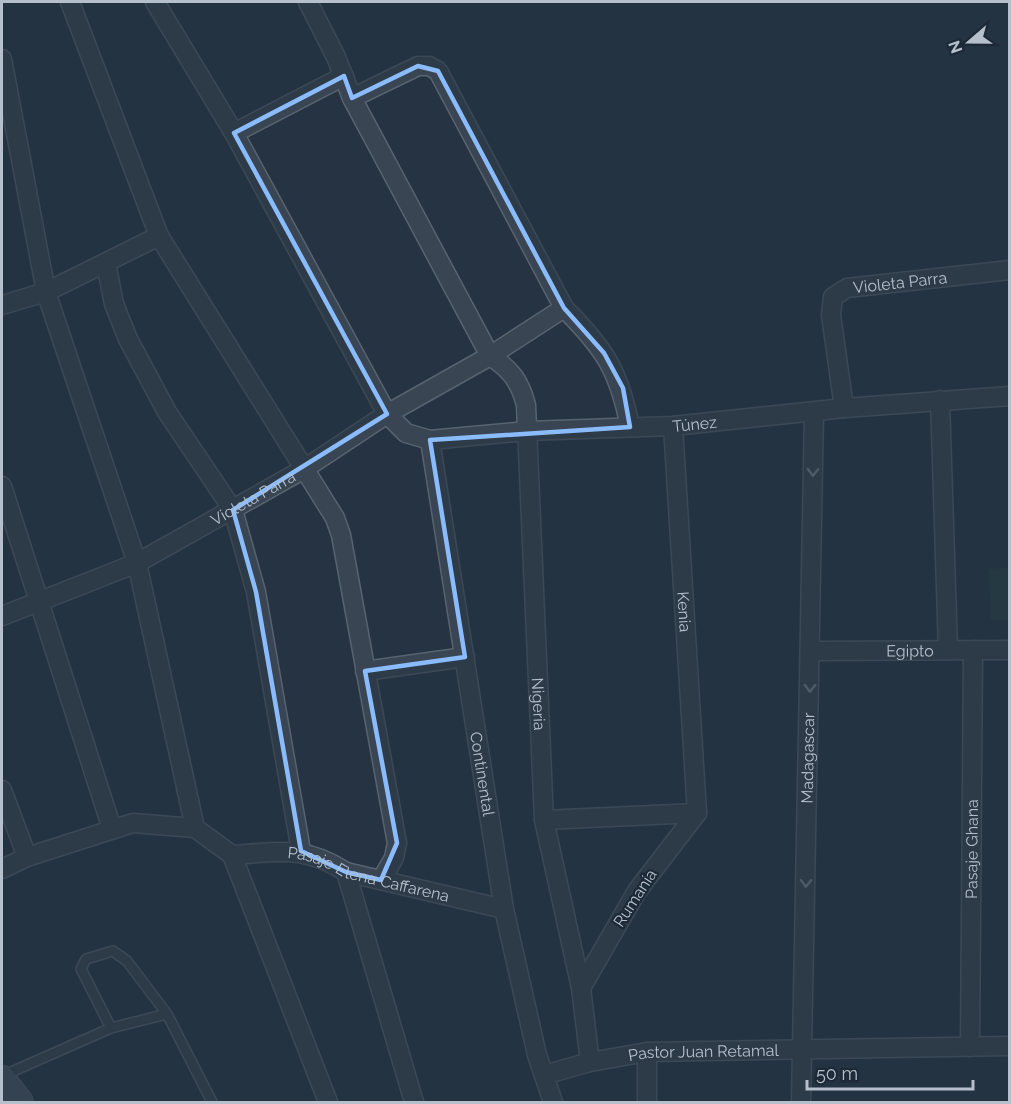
<svg xmlns="http://www.w3.org/2000/svg" width="1011" height="1104" font-family="Raleway,sans-serif">
	<style>
		.green { fill: #274143 }
		.lines { fill: none; stroke-linecap: round; stroke-linejoin: round }
		.lane-casing { stroke: #57636f; stroke-width: 12 }
		.street-casing { stroke: #57636f; stroke-width: 21 }
		.secondary-casing { stroke: #57636f; stroke-width: 28 }
		.lane { stroke: #394552; stroke-width: 9 }
		.street { stroke: #394552; stroke-width: 18 }
		.secondary { stroke: #475465; stroke-width: 26 }
		.oneway { stroke: #7e8995 }
		.marked { fill: none; stroke: #8abcfd; stroke-width: 4.5; stroke-linejoin: round }
		.labels { text-anchor: middle; dominant-baseline: central; stroke-width: 4.5; stroke-linejoin: round; paint-order: stroke }
		.street-label { font-size: 16px; fill: #b6c0cc; stroke: #1e2937 }
	</style>
	<rect width="100%" height="100%" fill="#253342"/>
	<path class="green" d="M1009,568V620H991L989,569Z"/>
	<g class="lines">
		<defs>
			<path id="lane" d="M111,1028L81,969L86,959L113,951L127,961L167,1014
				M2,1076L111,1028L167,1014L212,1102"/>
			<g id="street">
				<path d="M70,2L159,236L335,518L341,535L397,843L394,858L381,880"/>
				<path id="s1" d="M155,2L234,133L387,414L406,433L430,440L527,431L673,426L844,408L1010,396"/>
				<path d="M308,2L336,57L352,98L490,356"/>
				<path d="M2,59L46,292L137,563L195,828L232,855L328,1102"/>
				<path d="M234,133L344,76"/>
				<path d="M106,263L114,304L128,339L167,412L233,510L256,592L301,851"/>
				<path d="M2,305L46,292L159,236"/>
				<path d="M564,308C605,349 619,371 630,427"/>
				<path id="s2" d="M490,356C511,369 520,382 526,405L544,820L581,988L590,1062"/>
				<path d="M940,400L948,650"/>
				<path id="s3" d="M844,408L831,315L833,297L847,288L1010,270"/>
				<path id="s4" d="M673,426L697,813"/>
				<path id="s5" d="M430,440L504,909L537,1055L553,1102"/>
				<path d="M2,486L112,829"/>
				<path id="s6" d="M2,616L137,563L304,469L387,414L490,356L564,308L438,71L429,66H418L352,98"/>
				<path id="s7" d="M810,651L1010,650"/>
				<path d="M365,671L465,657"/>
				<path d="M2,790L27,857"/>
				<path d="M544,820L697,813L637,891L581,988"/>
				<path id="s8" d="M232,855C277,852 305,845 346,872L504,909"/>
				<path d="M2,869L27,857L133,823L195,828"/>
				<path d="M346,872L414,1102"/>
				<path id="s9" d="M970,1047L973,650"/>
				<path id="s10" d="M544,1075L590,1062L647,1052L1010,1046"/>
				<path d="M647,1102V1052"/>
				<path id="s11" d="M801,1102L814,413"/>
			</g>
			<path id="secondary" d="M2,1079L20,1102"/>
		</defs>
		<use href="#lane" class="lane-casing"/>
		<use href="#street" class="street-casing"/>
		<use href="#secondary" class="secondary-casing"/>
		<use href="#lane" class="lane"/>
		<use href="#street" class="street"/>
		<use href="#secondary" class="secondary"/>
	</g>
	<defs><path id="oneway-chevron" d="M-2-3.5L2.5 0L-2 3.5" fill="none" stroke-width="1.6" stroke-linecap="round" stroke-linejoin="round" transform="scale(1.5)"/></defs>
	<g class="oneway">
		<use href="#oneway-chevron" transform="translate(813 472) rotate(91)"/>
		<use href="#oneway-chevron" transform="translate(810 688) rotate(91)"/>
		<use href="#oneway-chevron" transform="translate(806 883) rotate(91)"/>
	</g>
	<path d="M0 0H1011V1104H0ZM418,66L438,71L564,308L604,353L623,388L630,427L430,440L465,657L365,671L397,843L381,880L346,872L301,851L256,592L233,510L387,414L234,133L344,76L352,98Z" fill="#253342" fill-opacity=".55" fill-rule="evenodd"/>
	<path class="marked" d="M418,66L438,71L564,308L604,353L623,388L630,427L430,440L465,657L365,671L397,843L381,880L346,872L301,851L256,592L233,510L387,414L234,133L344,76L352,98Z"/>
	<g class="labels">
		<g class="street-label">
			<text stroke="none"><textPath href="#s3" startOffset="182">Violeta Parra</textPath></text>
			<text stroke="none"><textPath href="#s1" startOffset="790">Túnez</textPath></text>
			<text stroke="none"><textPath href="#s6" startOffset="278">Violeta Parra</textPath></text>
			<text stroke="none"><textPath href="#s4" startOffset="186">Kenia</textPath></text>
			<text stroke="none"><textPath href="#s7" startOffset="100">Egipto</textPath></text>
			<text stroke="none"><textPath href="#s2" startOffset="362">Nigeria</textPath></text>
			<text stroke="none"><textPath href="#s11" startOffset="344">Madagascar</textPath></text>
			<text stroke="none"><textPath href="#s5" startOffset="338">Continental</textPath></text>
			<text stroke="none"><textPath href="#s9" startOffset="198">Pasaje Ghana</textPath></text>
			<text stroke="none"><textPath href="#s8" startOffset="140">Pasaje Elena Caffarena</textPath></text>
			<text transform="translate(635 898) rotate(-57)">Rumanía</text>
			<text stroke="none"><textPath href="#s10" startOffset="162">Pastor Juan Retamal</textPath></text>
		</g>
	</g>
	<rect width="1011" height="1104" fill="none" stroke="#b6c0cc" stroke-width="6"/>
	<g transform="translate(969 42) rotate(250)" stroke="#1e2937" stroke-width="4.5" paint-order="stroke">
	<path d="M0-4.5L10 22L0 15L-10 22Z" fill="#b6c0cc"/>
	<text y="-9" font-size="16" font-weight="bold" text-anchor="middle" fill="#b6c0cc">N</text>
	</g>
	<path d="M807 1080v9h166v-9" fill="none" stroke="#b6c0cc" stroke-width="3"/>
	<text x="816" y="1080" font-size="18" fill="#b6c0cc" stroke="#1e2937" stroke-width="4.5" paint-order="stroke">50 m</text>
</svg>
